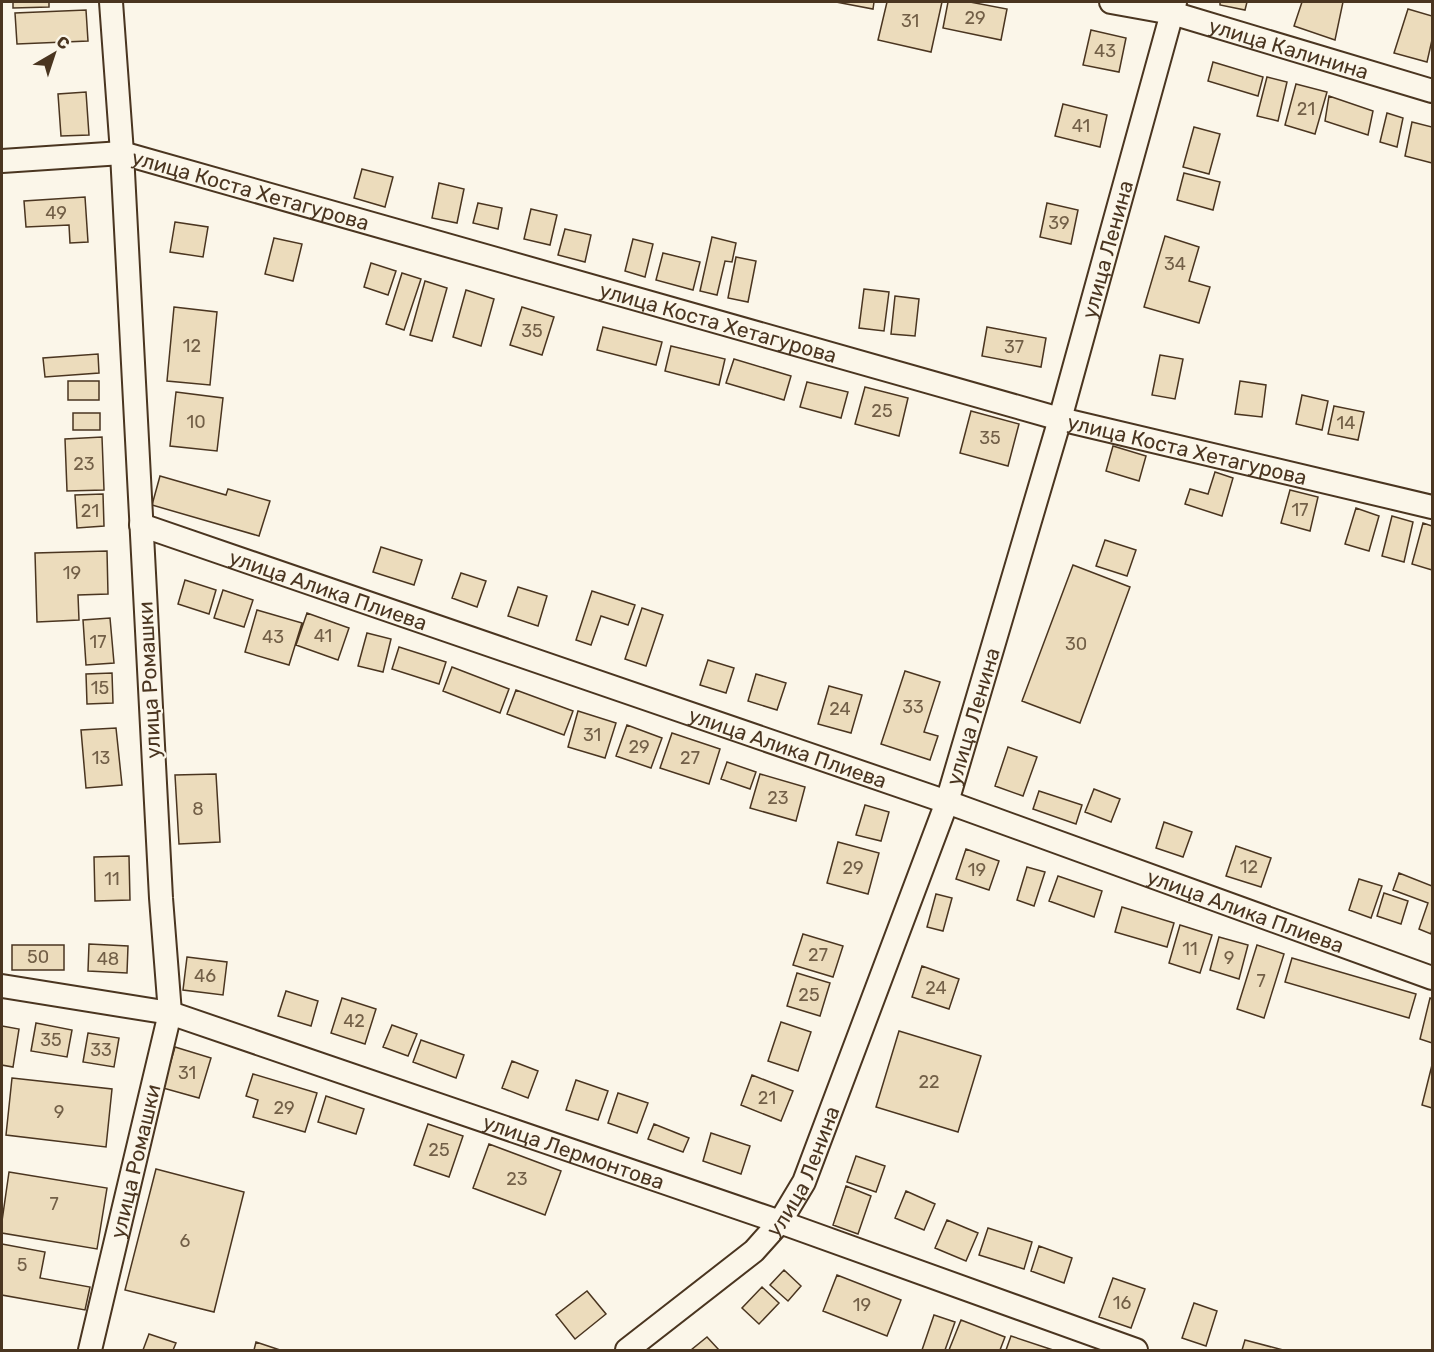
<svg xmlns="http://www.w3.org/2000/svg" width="1434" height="1352" font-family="Rubik,sans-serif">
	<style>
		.building { fill: #ecdcbc; stroke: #4a3520; stroke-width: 1.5 }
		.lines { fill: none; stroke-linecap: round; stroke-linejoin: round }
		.minor-casing { stroke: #4a3520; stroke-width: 26 }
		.minor { stroke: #fbf6e9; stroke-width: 22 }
		.labels { text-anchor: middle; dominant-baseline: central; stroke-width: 4.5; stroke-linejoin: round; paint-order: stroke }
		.number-label { font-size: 18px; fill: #725f47 }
		.street-label { font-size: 21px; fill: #4a3520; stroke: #fbf6e9 }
	</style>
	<rect width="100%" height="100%" fill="#fbf6e9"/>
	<path class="building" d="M13,2H49V7L13,8Z
		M836,2H874L873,9Z
		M887,2H942L931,52L878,40Z
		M948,2H970L1007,9L1001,40L943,28Z
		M1220,2H1247L1245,10L1220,5Z
		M1302,2H1343L1335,40L1294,26Z
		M1408,9L1432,16V40L1427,62L1394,53Z
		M86,10L88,41L17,44L15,13Z
		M1091,30L1126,38L1119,72L1083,65Z
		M1213,62L1263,77L1258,96L1208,81Z
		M1267,77L1287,82L1278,121L1257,116Z
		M1296,84L1327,92L1315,134L1285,125Z
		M86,92L89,135L61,136L58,94Z
		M1329,96L1373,111L1368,135L1325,121Z
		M1063,104L1107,115L1100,147L1055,136Z
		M1387,113L1403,118L1397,147L1380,142Z
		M1412,122L1432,127V163L1405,156Z
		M1194,127L1220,134L1209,174L1183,167Z
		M362,169L393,177L385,207L354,198Z
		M1184,173L1220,182L1213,210L1177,200Z
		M439,183L464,189L457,223L432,218Z
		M85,197L88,242L70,243L69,225L26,227L24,201Z
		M478,203L502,208L498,229L473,223Z
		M1047,203L1078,210L1071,244L1040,237Z
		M531,209L557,215L550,245L524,239Z
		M175,222L208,227L203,257L170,252Z
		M565,229L591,235L585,262L558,255Z
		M1165,236L1199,247L1189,281L1210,287L1199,323L1144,307Z
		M712,237L736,243L732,262L725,261L717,295L700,291Z
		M274,238L302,244L293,281L265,274Z
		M633,239L653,244L645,277L625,271Z
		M663,253L700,262L693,290L656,280Z
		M736,257L756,261L748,302L728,298Z
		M371,263L396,271L388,295L364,287Z
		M402,273L421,279L404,330L386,324Z
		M425,281L447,288L432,341L410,335Z
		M864,289L889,292L884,331L859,328Z
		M466,290L494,299L481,346L453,337Z
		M895,296L919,299L915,336L891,334Z
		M174,307L217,312L210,385L167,381Z
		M522,307L554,317L542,355L510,345Z
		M603,327L662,342L656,365L597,350Z
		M987,327L1046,338L1041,367L982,356Z
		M671,346L725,359L719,385L665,371Z
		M98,354L99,373L45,377L43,358Z
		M1160,355L1183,359L1175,399L1152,395Z
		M734,359L791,376L784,400L726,383Z
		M68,381H99V400H68Z
		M1240,381L1266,385L1262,417L1235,414Z
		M807,382L848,392L841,418L800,407Z
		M865,387L908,398L899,436L855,424Z
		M176,392L223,398L217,451L170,446Z
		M1302,395L1328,401L1322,430L1296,424Z
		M1334,406L1364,412L1358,440L1328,434Z
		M971,411L1019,424L1008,466L960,453Z
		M73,413H100V430H73Z
		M102,437L104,490L67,491L65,439Z
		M1113,446L1146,456L1139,481L1106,471Z
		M1215,472L1233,478L1222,516L1185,504L1190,489L1208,494Z
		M160,476L226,495L228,489L270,501L259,536L152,505Z
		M1290,490L1318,497L1310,531L1281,523Z
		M103,494L104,526L77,528L75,495Z
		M1356,508L1379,516L1369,551L1345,544Z
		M1392,516L1413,522L1404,562L1382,556Z
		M1423,523L1432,526V570L1412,564Z
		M1105,540L1136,550L1127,576L1096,566Z
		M381,547L422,560L414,585L373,572Z
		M107,551L108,594L78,595L79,620L37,622L35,553Z
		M1073,565L1130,587L1080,723L1022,701Z
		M461,573L486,581L477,607L452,598Z
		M185,580L216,590L209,614L178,604Z
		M518,587L547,596L538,626L508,616Z
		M223,590L253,600L244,627L214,618Z
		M592,591L635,605L628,625L601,616L591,645L576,640Z
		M642,608L663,615L646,666L625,659Z
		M257,610L302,623L289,665L245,652Z
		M307,613L349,628L338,660L296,645Z
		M110,618L114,663L86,665L83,620Z
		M367,633L391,639L383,672L358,666Z
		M399,647L446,662L439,684L392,669Z
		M708,660L734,668L726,693L700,685Z
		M452,667L509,689L500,713L443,691Z
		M905,671L940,682L924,732L938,736L930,760L881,744Z
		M112,673L113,703L87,704L86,674Z
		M756,674L786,683L777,710L748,701Z
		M829,686L862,695L851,733L818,724Z
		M516,690L573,711L564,735L507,714Z
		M578,711L616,723L605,758L568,747Z
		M627,725L662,738L651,768L616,756Z
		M116,728L122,785L86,788L81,730Z
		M672,733L720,749L709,784L660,768Z
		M1008,747L1037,757L1023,796L995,786Z
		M727,762L756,772L750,789L721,779Z
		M216,774L220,842L179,844L175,775Z
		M760,774L805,787L796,821L750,808Z
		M1094,789L1120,799L1111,822L1085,812Z
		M1039,791L1082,805L1076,824L1033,809Z
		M865,805L889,812L881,841L856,835Z
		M1164,822L1192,832L1183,857L1156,848Z
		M838,842L879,853L868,894L827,883Z
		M1236,846L1271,858L1261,887L1226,876Z
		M966,849L999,861L989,890L956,879Z
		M129,856L130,900L95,901L94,857Z
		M1027,867L1045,872L1034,906L1017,900Z
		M1399,873L1432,886V929L1431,934L1419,929L1428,903L1393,890Z
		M1058,876L1102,891L1094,917L1049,901Z
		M1359,879L1382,886L1371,918L1349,910Z
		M1384,893L1408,901L1401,924L1377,916Z
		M936,894L952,898L943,931L927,927Z
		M1122,907L1174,923L1167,947L1115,932Z
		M1180,925L1212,935L1200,973L1169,963Z
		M803,934L843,946L833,977L793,965Z
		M1219,937L1248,945L1239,979L1210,970Z
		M89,944L128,946L127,973L88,971Z
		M12,945H64V970H12Z
		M1257,945L1284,954L1264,1018L1237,1009Z
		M187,957L227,962L223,995L183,990Z
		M1292,958L1416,994L1409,1018L1285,982Z
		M922,966L959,979L949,1009L912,997Z
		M797,973L830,983L820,1016L787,1006Z
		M286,991L318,1001L311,1026L278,1016Z
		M342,998L376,1009L365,1044L331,1033Z
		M1430,998L1432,999V1043L1420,1039Z
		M781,1022L811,1032L798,1071L768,1061Z
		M36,1023L72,1030L67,1057L31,1051Z
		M392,1025L417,1034L408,1056L383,1047Z
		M2,1026L19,1029L13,1067L2,1065Z
		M899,1031L981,1056L958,1132L876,1107Z
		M88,1033L119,1038L114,1067L83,1062Z
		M421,1040L464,1055L456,1078L413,1062Z
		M175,1047L211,1058L199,1098L163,1088Z
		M512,1061L538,1071L528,1098L502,1088Z
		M1432,1065V1108L1422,1105Z
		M253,1074L317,1093L305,1132L253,1117L258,1100L246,1096Z
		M752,1075L793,1091L781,1121L741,1105Z
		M12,1078L112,1089L106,1147L6,1135Z
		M576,1080L608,1091L598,1120L566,1110Z
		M618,1093L648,1103L637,1133L608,1123Z
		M326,1096L364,1109L356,1134L318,1122Z
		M428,1124L463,1136L449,1177L414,1165Z
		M654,1124L689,1138L683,1152L648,1139Z
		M711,1133L750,1146L741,1174L703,1161Z
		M489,1144L561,1171L545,1215L473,1188Z
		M856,1156L885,1166L876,1192L847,1182Z
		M156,1169L244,1192L214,1312L125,1290Z
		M9,1172L107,1188L97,1249L2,1233V1221Z
		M846,1186L871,1196L858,1234L833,1225Z
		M906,1191L935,1204L924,1230L895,1218Z
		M947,1220L978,1233L966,1261L935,1248Z
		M988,1228L1032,1242L1024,1269L979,1255Z
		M2,1244L45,1252L40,1278L90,1287L85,1310L2,1295Z
		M1039,1246L1072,1258L1064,1283L1031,1271Z
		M784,1270L801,1286L788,1301L770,1285Z
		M837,1275L901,1300L887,1336L823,1311Z
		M1113,1278L1145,1289L1131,1328L1099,1317Z
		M762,1287L779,1303L759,1324L742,1308Z
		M587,1291L606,1314L575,1339L556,1315Z
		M1194,1303L1217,1311L1206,1346L1182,1338Z
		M934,1315L955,1322L945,1350H922Z
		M961,1320L1005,1337L1000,1350H949Z
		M149,1334L176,1343L173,1350H143Z
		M1011,1336L1053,1350H1006Z
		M707,1337L719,1350H691Z
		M1245,1340L1283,1350H1242Z
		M256,1342L280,1350H254Z"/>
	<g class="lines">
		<defs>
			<g id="minor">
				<path id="s1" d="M1111,2L1172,13L1432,91"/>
				<path id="s2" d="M2,161L122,153L1060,419L1432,507"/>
				<path id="s3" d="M141,525L947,802L1432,978"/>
				<path id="s4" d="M2,986L170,1013L780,1222L1136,1350"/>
				<path id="s5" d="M90,1350L170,1013L161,898L122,153L111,2"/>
				<path id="s6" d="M627,1350L754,1251L780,1222L804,1182L947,802L1060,419L1175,2"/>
			</g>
		</defs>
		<use href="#minor" class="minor-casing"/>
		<use href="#minor" class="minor"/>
	</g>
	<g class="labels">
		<g class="number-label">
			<text x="975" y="18">29</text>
			<text x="910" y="21">31</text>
			<text x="1105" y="51">43</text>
			<text x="1306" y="109">21</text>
			<text x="1081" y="126">41</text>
			<text x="56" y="213">49</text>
			<text x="1059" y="223">39</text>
			<text x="1175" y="264">34</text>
			<text x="532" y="331">35</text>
			<text x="192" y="346">12</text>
			<text x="1014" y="347">37</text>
			<text x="882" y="411">25</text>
			<text x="196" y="422">10</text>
			<text x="1346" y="423">14</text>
			<text x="990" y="438">35</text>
			<text x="84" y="464">23</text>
			<text x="1300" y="510">17</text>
			<text x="90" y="511">21</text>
			<text x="72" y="573">19</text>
			<text x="323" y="636">41</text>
			<text x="273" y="637">43</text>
			<text x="98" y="642">17</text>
			<text x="1076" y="644">30</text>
			<text x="100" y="688">15</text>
			<text x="913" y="707">33</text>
			<text x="840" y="709">24</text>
			<text x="592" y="735">31</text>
			<text x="639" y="747">29</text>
			<text x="101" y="758">13</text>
			<text x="690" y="758">27</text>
			<text x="778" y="798">23</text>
			<text x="198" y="809">8</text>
			<text x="1249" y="867">12</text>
			<text x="853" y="868">29</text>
			<text x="977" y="870">19</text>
			<text x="112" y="879">11</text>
			<text x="1190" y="949">11</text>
			<text x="818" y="955">27</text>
			<text x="38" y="957">50</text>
			<text x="1229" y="958">9</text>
			<text x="108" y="959">48</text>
			<text x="205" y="976">46</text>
			<text x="1261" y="981">7</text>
			<text x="936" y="988">24</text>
			<text x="809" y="995">25</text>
			<text x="354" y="1021">42</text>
			<text x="51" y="1040">35</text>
			<text x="101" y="1050">33</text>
			<text x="187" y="1073">31</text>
			<text x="929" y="1082">22</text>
			<text x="767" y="1098">21</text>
			<text x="284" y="1108">29</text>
			<text x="59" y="1112">9</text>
			<text x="439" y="1150">25</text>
			<text x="517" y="1179">23</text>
			<text x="54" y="1204">7</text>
			<text x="185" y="1241">6</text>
			<text x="22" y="1265">5</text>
			<text x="1122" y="1303">16</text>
			<text x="862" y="1305">19</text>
		</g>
		<g class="street-label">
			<text stroke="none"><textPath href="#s1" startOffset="184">улица Калинина</textPath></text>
			<text stroke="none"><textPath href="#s2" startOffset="254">улица Коста Хетагурова</textPath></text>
			<text stroke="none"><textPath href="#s6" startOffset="1228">улица Ленина</textPath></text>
			<text stroke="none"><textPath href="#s2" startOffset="740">улица Коста Хетагурова</textPath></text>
			<text stroke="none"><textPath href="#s2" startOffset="1226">улица Коста Хетагурова</textPath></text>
			<text stroke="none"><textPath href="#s3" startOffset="198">улица Алика Плиева</textPath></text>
			<text transform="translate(149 680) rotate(-93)">улица Ромашки</text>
			<text stroke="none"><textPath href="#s6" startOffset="742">улица Ленина</textPath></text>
			<text stroke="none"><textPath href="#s3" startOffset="684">улица Алика Плиева</textPath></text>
			<text stroke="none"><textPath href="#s3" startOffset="1170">улица Алика Плиева</textPath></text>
			<text stroke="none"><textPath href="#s4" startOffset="597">улица Лермонтова</textPath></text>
			<text stroke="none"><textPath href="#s5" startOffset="194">улица Ромашки</textPath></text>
			<text stroke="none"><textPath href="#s6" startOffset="256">улица Ленина</textPath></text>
		</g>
	</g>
	<rect width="1434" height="1352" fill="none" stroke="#4a3520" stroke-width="6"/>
	<g transform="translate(54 54) rotate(39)" stroke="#fbf6e9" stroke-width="4.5" paint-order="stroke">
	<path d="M0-4.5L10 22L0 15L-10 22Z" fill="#4a3520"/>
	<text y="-9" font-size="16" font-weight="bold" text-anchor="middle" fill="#4a3520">С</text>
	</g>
</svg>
